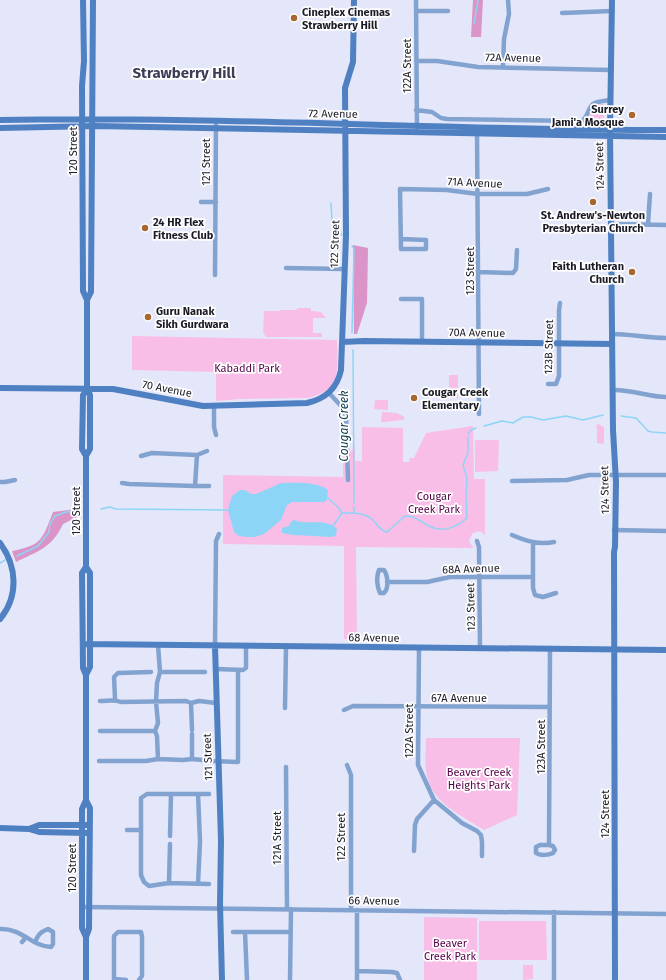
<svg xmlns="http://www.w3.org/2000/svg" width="666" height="980" font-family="'Fira Sans',sans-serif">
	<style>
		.green { fill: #f8bee7 }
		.forest { fill: #db94c7 }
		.water { fill: #8dd5f6 }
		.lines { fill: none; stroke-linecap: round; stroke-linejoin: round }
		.stream { stroke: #8dd5f6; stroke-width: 1.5 }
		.street { stroke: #82a3d0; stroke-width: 4.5 }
		.secondary { stroke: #4f80c1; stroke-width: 6 }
		.poi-dot { fill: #a86731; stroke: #fff; stroke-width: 1.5 }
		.labels { text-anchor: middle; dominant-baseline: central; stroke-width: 3.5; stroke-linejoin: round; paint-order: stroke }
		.poi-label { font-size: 11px; font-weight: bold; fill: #1b1b26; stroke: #fff; text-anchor: start }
		.street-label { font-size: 11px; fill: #1b1b26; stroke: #fff }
		.park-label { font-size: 11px; fill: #560048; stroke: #fff }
		.water-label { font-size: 12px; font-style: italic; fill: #164051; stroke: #fff }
		.district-label { font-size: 15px; font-weight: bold; fill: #3d3d57; stroke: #fff }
	</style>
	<rect width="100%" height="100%" fill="#e4e6f9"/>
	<path class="green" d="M600,104H604V124H583L590,115L592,108Z
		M298,308H311V311L321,312L326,318H313V333H322V337H266L263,332L264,311H280V310H296Z
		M132,336L337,340C337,369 343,390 308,398L240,399L216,401V372L132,370Z
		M449,375H458V398H451V387H449Z
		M375,400H388V410L374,409Z
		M382,412L397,413L404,417V420C396,420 390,422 381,422Z
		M600,424L601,426L604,427V444L597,443V429L596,425Z
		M473,426L474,479H485V535C481,530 476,531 472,534L469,541L472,546L474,548L356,547L357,639H344V546L223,544V475L343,477V452L351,451L354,448L355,444V461H362V427L403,428V462H409L410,458H414L426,433Z
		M475,440H499L498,471L475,472Z
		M426,738H520L517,815L484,830C463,816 432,803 427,776C424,764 426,750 426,738Z
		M424,917L477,918V980H424Z
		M479,921H546L547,960H479Z
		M523,965H533V979L523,980Z"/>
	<path class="forest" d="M473,0H483L481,37H471Z
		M353,245L368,248L367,303L357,334H354Z
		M77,509L79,516L63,524C52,548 38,551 16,562L12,551C42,545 42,540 53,512Z"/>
	<path class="water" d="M281,483C295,483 316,481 328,490L327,500L324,502H292L287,505L281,520L264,534L255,537H248L239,536L234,532L228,510L232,496L240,490H245L251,494H256Z
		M294,520C308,526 325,517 337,529L336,535L332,537L293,535L282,533V528L289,526L291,522Z"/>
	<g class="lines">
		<path class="stream" d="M474,24L478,0
			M331,203L332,221L342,235
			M352,246L354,249L352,333
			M353,350L354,503
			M621,416L636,418L648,431L652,432L666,433
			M484,426L502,421L513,423L523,417H531L543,420L566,416L583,420L603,415
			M468,434L471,430L476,428
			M328,498L339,508L342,513
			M101,509L110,507L116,509L228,510
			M354,513V507
			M333,526L342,513C353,513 364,512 373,520C377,524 380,531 387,532L405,516C416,516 420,521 429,526C442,533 456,528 467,518L466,496L467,478L463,465L468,453V437
			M17,556L38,546L49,532L50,524L55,516L66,512L77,511
			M0,563L5,560"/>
		<path class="street" d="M416,0L417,128
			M416,11H448
			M562,13L612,11
			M416,61H437L478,67L610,70
			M503,67L504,39L509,14L508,0
			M416,110L432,112L441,118L447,119L582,121C588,117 588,108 593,104C597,101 605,101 610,100
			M477,132L479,414
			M201,202H216
			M611,224L666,225
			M648,224L650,194
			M401,239L426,240V249H401L400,189L447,190L478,194H527L548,189
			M286,268L344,269
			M479,272L513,273L516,269L517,250
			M215,275L216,125
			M401,299H422V342
			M612,334C630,334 648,338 666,338
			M548,384H556L559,376V310L560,303
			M612,390C631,389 648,397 666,397
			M329,393L342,407L346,416L348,480
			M214,406V427L216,435
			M141,456L152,453L197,455
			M512,481L567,480L589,475H666
			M0,482H5L15,480
			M122,483L129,484L195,486L197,455L207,451
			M195,486H209
			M614,530L666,531
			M512,535C526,541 539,545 554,542
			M477,541L479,547L480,649
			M533,542V588L535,595L543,597L556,593
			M379,570H384C388,576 389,588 384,593H380C377,587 376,577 379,570Z
			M387,582H427L450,577H532
			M158,645L160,672L157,683L156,702L158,723L155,731L157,736L158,759
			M215,646L216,541L219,534
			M419,648L418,765L434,800L462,823L477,831L481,835L482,842V856
			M216,669L243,670L246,668V647
			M160,672H205
			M115,699L114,677L118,673L151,672
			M100,701C108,701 114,699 121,702L186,701L191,703L199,701L216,703
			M191,703L192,730
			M285,708L286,647
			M344,710L353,706L550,707
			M100,731H155
			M192,734V759
			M99,761H146L158,759L183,760L192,759L212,761L238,762V671
			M347,765L351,775V910
			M286,767L287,909
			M198,794L200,841L198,884
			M127,830H141
			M170,836L171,794
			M540,845H549L553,846L555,850L553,853C549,855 540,856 536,853V847Z
			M549,845L550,649
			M414,851L415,825L417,819L434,800
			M169,883L170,844
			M209,884L169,883L149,886L144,882L141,875V798L147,794H209
			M82,907L666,914
			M357,910V980
			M554,912V980
			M0,929C22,928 31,946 51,947L53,944V932L48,929C40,932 38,935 35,942
			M233,932H290
			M245,932L247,980
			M22,942L26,937
			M357,971L392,972L397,973L400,980
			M114,979L126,980
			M114,980V936L118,932H141L142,937V976L139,980
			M290,980L291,909"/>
		<path class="secondary" d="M83,0L84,61L82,86L83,291L87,300
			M612,0L610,130L613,430L616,482L615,547L614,552L615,980
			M0,120C222,116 444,130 666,130
			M0,128L96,126L666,137
			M342,342L364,341L612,344
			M0,388L113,389L203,406L307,403C325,399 337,389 341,370L346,236L345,88L353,62L354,0
			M86,456L90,449V395L87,388V300L91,292L93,0
			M0,543C17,566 19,596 0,619
			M83,644L666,650
			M215,646L221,841L220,904L222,980
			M86,675L83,668L82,573L86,567
			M0,828L29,829L39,832L86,833
			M29,829L39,825H86
			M86,937L82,928V809L86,800
			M86,980V937L89,929L90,808L86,800V675L90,667V573L86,567V456L82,449L83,395L87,390"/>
	</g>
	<g class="poi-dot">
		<circle cx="294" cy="18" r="4"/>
		<circle cx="632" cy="115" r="4"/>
		<circle cx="593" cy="202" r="4"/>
		<circle cx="145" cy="228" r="4"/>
		<circle cx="632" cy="272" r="4"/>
		<circle cx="148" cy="317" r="4"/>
		<circle cx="414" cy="398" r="4"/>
	</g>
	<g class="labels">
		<g class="poi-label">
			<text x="302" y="12">Cineplex Cinemas<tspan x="302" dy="13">Strawberry Hill</tspan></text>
			<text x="624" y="109" text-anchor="end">Surrey<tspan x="624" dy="13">Jami'a Mosque</tspan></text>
			<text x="593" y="215" text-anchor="middle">St. Andrew's-Newton<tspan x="593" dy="13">Presbyterian Church</tspan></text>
			<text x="153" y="222">24 HR Flex<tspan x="153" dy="13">Fitness Club</tspan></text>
			<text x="624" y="266" text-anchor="end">Faith Lutheran<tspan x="624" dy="13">Church</tspan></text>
			<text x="156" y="311">Guru Nanak<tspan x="156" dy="13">Sikh Gurdwara</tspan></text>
			<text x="422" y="392">Cougar Creek<tspan x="422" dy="13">Elementary</tspan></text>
		</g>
		<g class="street-label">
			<text transform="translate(513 58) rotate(1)">72A Avenue</text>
			<text transform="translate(407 66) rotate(-90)">122A Street</text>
			<text transform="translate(333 114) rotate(1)">72 Avenue</text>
			<text transform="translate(73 151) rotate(-90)">120 Street</text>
			<text transform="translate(206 162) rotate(-90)">121 Street</text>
			<text transform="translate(600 166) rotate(-91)">124 Street</text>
			<text transform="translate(475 183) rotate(3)">71A Avenue</text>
			<text transform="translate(335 244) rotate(-88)">122 Street</text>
			<text transform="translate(470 271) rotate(-90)">123 Street</text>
			<text transform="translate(477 333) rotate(1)">70A Avenue</text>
			<text transform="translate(549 347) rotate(-89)">123B Street</text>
			<text transform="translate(167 389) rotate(11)">70 Avenue</text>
			<text transform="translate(605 490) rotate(-91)">124 Street</text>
			<text transform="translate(76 511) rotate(-90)">120 Street</text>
			<text transform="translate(471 569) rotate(-2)">68A Avenue</text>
			<text transform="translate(471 607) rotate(-91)">123 Street</text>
			<text transform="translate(374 638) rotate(1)">68 Avenue</text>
			<text x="459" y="698">67A Avenue</text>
			<text transform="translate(409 731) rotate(-90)">122A Street</text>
			<text transform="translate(541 747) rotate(-90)">123A Street</text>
			<text transform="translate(208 757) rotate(-92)">121 Street</text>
			<text transform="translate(605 814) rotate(-90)">124 Street</text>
			<text transform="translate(341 837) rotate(-90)">122 Street</text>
			<text transform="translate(277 838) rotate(-90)">121A Street</text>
			<text transform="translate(72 868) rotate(-90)">120 Street</text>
			<text transform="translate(374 901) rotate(1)">66 Avenue</text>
		</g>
		<g class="park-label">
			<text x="247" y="368">Kabaddi Park</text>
			<text x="434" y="496">Cougar<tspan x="434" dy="13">Creek Park</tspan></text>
			<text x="479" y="772">Beaver Creek<tspan x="479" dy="13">Heights Park</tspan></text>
			<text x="450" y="943">Beaver<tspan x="450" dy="13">Creek Park</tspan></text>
		</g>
		<g class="water-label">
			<text transform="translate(344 426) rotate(-90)">Cougar Creek</text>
		</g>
		<g class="district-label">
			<text x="184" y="73">Strawberry Hill</text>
		</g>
	</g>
</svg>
